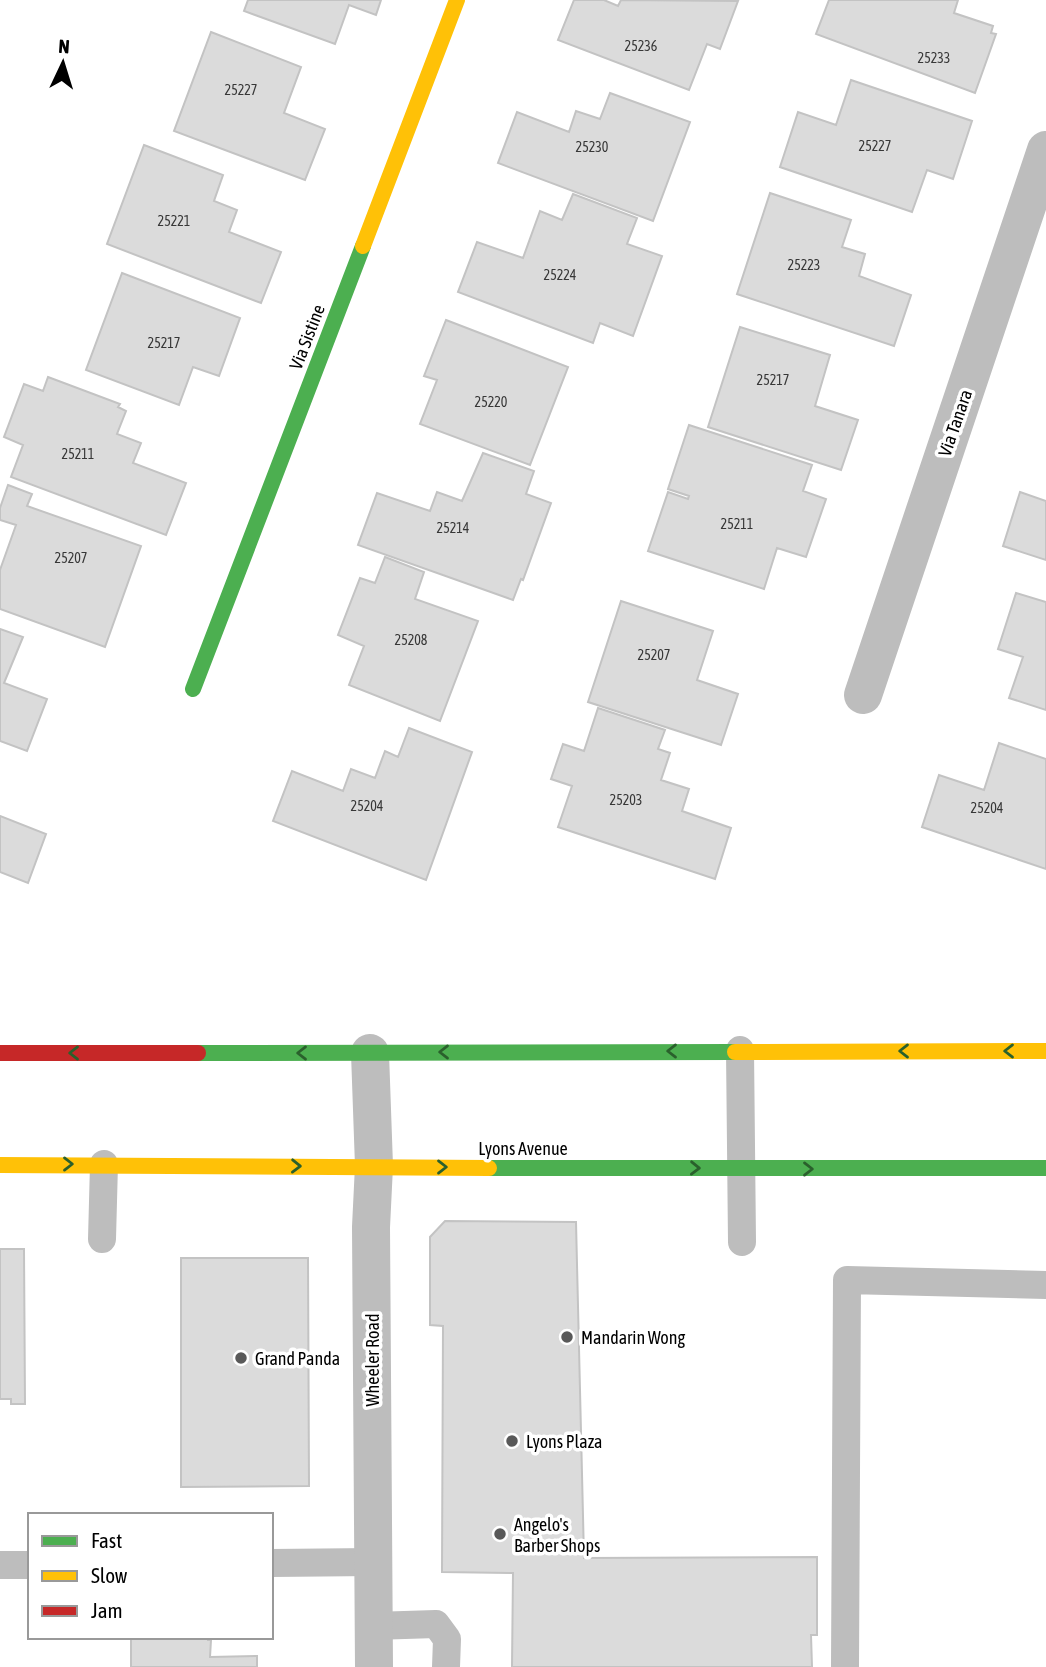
<svg xmlns="http://www.w3.org/2000/svg" width="1046" height="1667" font-family="'Asap Condensed',sans-serif">
	<style>
		.building { fill: #dbdbdb; stroke: #c3c3c3; stroke-width: 2 }
		.lines { fill: none; stroke-linecap: round; stroke-linejoin: round }
		.lane { stroke: #bdbdbd; stroke-width: 28 }
		.street { stroke: #bdbdbd; stroke-width: 38 }
		.fast { stroke: #4caf50; stroke-width: 16 }
		.slow { stroke: #ffc107; stroke-width: 16 }
		.jam { stroke: #c62828; stroke-width: 16 }
		.oneway { stroke: #2a602c }
		.poi-dot { fill: #595959; stroke: #fff; stroke-width: 2.5 }
		.labels { text-anchor: middle; dominant-baseline: central; stroke-width: 7; stroke-linejoin: round; paint-order: stroke }
		.number-label { font-size: 14px; fill: #373737 }
		.street-label { font-size: 18px; fill: #000; stroke: #fff }
		.poi-label { font-size: 18px; fill: #000; stroke: #fff; text-anchor: start }
	</style>
	<rect width="100%" height="100%" fill="#fff"/>
	<path class="building" d="M248,0H381L376,15L349,5L335,44L244,11Z
		M574,0H604L618,6L621,0L738,1L720,49L707,44L689,90L558,40Z
		M829,0H958L954,13L993,26L991,33L996,34L975,93L816,34Z
		M211,32L301,67L284,113L325,129L305,180L174,131Z
		M851,80L972,121L953,179L927,170L912,212L780,167L798,112L836,125Z
		M610,93L690,122L653,221L498,163L517,112L569,132L576,111L600,119Z
		M144,145L223,175L214,201L237,210L229,232L281,252L261,303L107,244Z
		M770,193L851,220L842,247L865,254L859,276L911,295L894,346L737,294Z
		M573,194L637,218L627,244L662,256L633,336L600,323L593,343L458,292L477,242L523,258L540,211L562,220Z
		M122,273L240,318L219,376L193,367L179,405L86,370Z
		M446,320L568,367L530,465L420,424L437,380L424,376Z
		M740,327L830,355L815,406L858,420L841,470L708,427Z
		M48,377L120,404L118,407L126,411L117,434L141,443L133,463L186,483L166,535L11,477L23,445L4,437L24,384L43,391Z
		M689,425L812,465L803,491L826,499L806,557L777,548L764,589L648,551L668,492L688,499L689,496L668,489Z
		M483,453L534,471L526,494L551,503L523,580L521,579L513,600L358,545L377,493L430,511L437,492L462,501Z
		M8,485L32,494L27,506L141,546L105,647L0,609V570L16,525L0,520V508Z
		M1020,492L1046,501V560L1003,546Z
		M385,557L424,572L415,599L478,621L440,721L349,685L364,646L338,635L360,578L375,583Z
		M1016,593L1046,602V710L1009,698L1023,657L998,649Z
		M621,601L713,631L697,680L738,694L721,745L588,702Z
		M0,629L23,637L4,683L47,699L27,751L0,741Z
		M598,708L665,730L658,749L670,753L661,780L689,789L682,811L731,828L715,879L558,827L572,786L551,779L563,744L584,751Z
		M409,728L472,752L426,880L273,821L292,771L343,791L351,769L375,778L385,751L398,757Z
		M999,743L1046,759V869L922,827L939,775L984,790Z
		M0,816L46,834L28,883L0,872Z
		M445,1221L576,1222L584,1558L817,1557V1635H811L812,1667H512L513,1573L442,1572L443,1326L430,1325V1237Z
		M0,1249H24L25,1404H11V1399H0Z
		M181,1258H308L309,1486L181,1487Z
		M131,1637H208V1640H211L210,1657L257,1656V1667H131Z"/>
	<g class="lines">
		<path class="lane" d="M740,1050L742,1242
			M102,1239L104,1164
			M271,1563L373,1562
			M0,1565H30
			M373,1626L436,1624L447,1639L446,1667
			M845,1667L847,1280L1046,1285"/>
		<path class="street" d="M863,695L1046,150
			M370,1053L374,1166L371,1227L374,1667"/>
		<path class="fast" d="M193,689L363,246
			M198,1053L735,1052
			M489,1168H1046"/>
		<path class="slow" d="M363,246L457,0
			M735,1052L1046,1051
			M0,1165L489,1168"/>
		<path class="jam" d="M0,1053H198"/>
	</g>
	<defs><path id="oneway-chevron" d="M-2-3.5L2.5 0L-2 3.5" fill="none" stroke-width="1.6" stroke-linecap="round" stroke-linejoin="round" transform="scale(1.75)"/></defs>
	<g class="oneway">
		<use href="#oneway-chevron" transform="translate(672 1051) rotate(180)"/>
		<use href="#oneway-chevron" transform="translate(904 1051) rotate(-180)"/>
		<use href="#oneway-chevron" transform="translate(1009 1051) rotate(180)"/>
		<use href="#oneway-chevron" transform="translate(444 1052) rotate(180)"/>
		<use href="#oneway-chevron" transform="translate(74 1053) rotate(180)"/>
		<use href="#oneway-chevron" transform="translate(302 1053) rotate(180)"/>
		<use href="#oneway-chevron" transform="translate(68 1164)"/>
		<use href="#oneway-chevron" transform="translate(296 1166) rotate(1)"/>
		<use href="#oneway-chevron" transform="translate(442 1167)"/>
		<use href="#oneway-chevron" transform="translate(695 1168) rotate(1)"/>
		<use href="#oneway-chevron" transform="translate(808 1169)"/>
	</g>
	<g class="poi-dot">
		<circle cx="567" cy="1337" r="7"/>
		<circle cx="241" cy="1358" r="7"/>
		<circle cx="512" cy="1441" r="7"/>
		<circle cx="500" cy="1534" r="7"/>
	</g>
	<g class="labels">
		<g class="number-label">
			<text x="641" y="46">25236</text>
			<text x="934" y="58">25233</text>
			<text x="241" y="90">25227</text>
			<text x="875" y="146">25227</text>
			<text x="592" y="147">25230</text>
			<text x="174" y="221">25221</text>
			<text x="804" y="265">25223</text>
			<text x="560" y="275">25224</text>
			<text x="164" y="343">25217</text>
			<text x="773" y="380">25217</text>
			<text x="491" y="402">25220</text>
			<text x="78" y="454">25211</text>
			<text x="737" y="524">25211</text>
			<text x="453" y="528">25214</text>
			<text x="71" y="558">25207</text>
			<text x="411" y="640">25208</text>
			<text x="654" y="655">25207</text>
			<text x="626" y="800">25203</text>
			<text x="367" y="806">25204</text>
			<text x="987" y="808">25204</text>
		</g>
		<g class="street-label">
			<text transform="translate(307 337) rotate(-69)">Via Sistine</text>
			<text transform="translate(955 423) rotate(-71)">Via Tanara</text>
			<text x="523" y="1148">Lyons Avenue</text>
			<text transform="translate(372 1360) rotate(-90)">Wheeler Road</text>
		</g>
		<g class="poi-label">
			<text x="581" y="1337">Mandarin Wong</text>
			<text x="255" y="1358">Grand Panda</text>
			<text x="526" y="1441">Lyons Plaza</text>
			<text x="514" y="1524">Angelo's<tspan x="514" dy="21">Barber Shops</tspan></text>
		</g>
	</g>
	<rect x="28" y="1513" width="245" height="126" fill="#ffffff" stroke="#999999" stroke-width="2"/>
	<rect x="42" y="1536" width="35" height="10" fill="#4caf50" stroke="#999999" stroke-width="2"/>
	<text x="91" y="1548" font-size="21" fill="#000000">Fast</text>
	<rect x="42" y="1571" width="35" height="10" fill="#ffc107" stroke="#999999" stroke-width="2"/>
	<text x="91" y="1583" font-size="21" fill="#000000">Slow</text>
	<rect x="42" y="1606" width="35" height="10" fill="#c62828" stroke="#999999" stroke-width="2"/>
	<text x="91" y="1618" font-size="21" fill="#000000">Jam</text>
	<g transform="translate(63 63) rotate(4)" stroke="#ffffff" stroke-width="5" paint-order="stroke">
	<path d="M0-5L12 26L0 18L-12 26Z" fill="#000000"/>
	<text y="-10" font-size="19" font-weight="bold" text-anchor="middle" fill="#000000">N</text>
	</g>
</svg>
